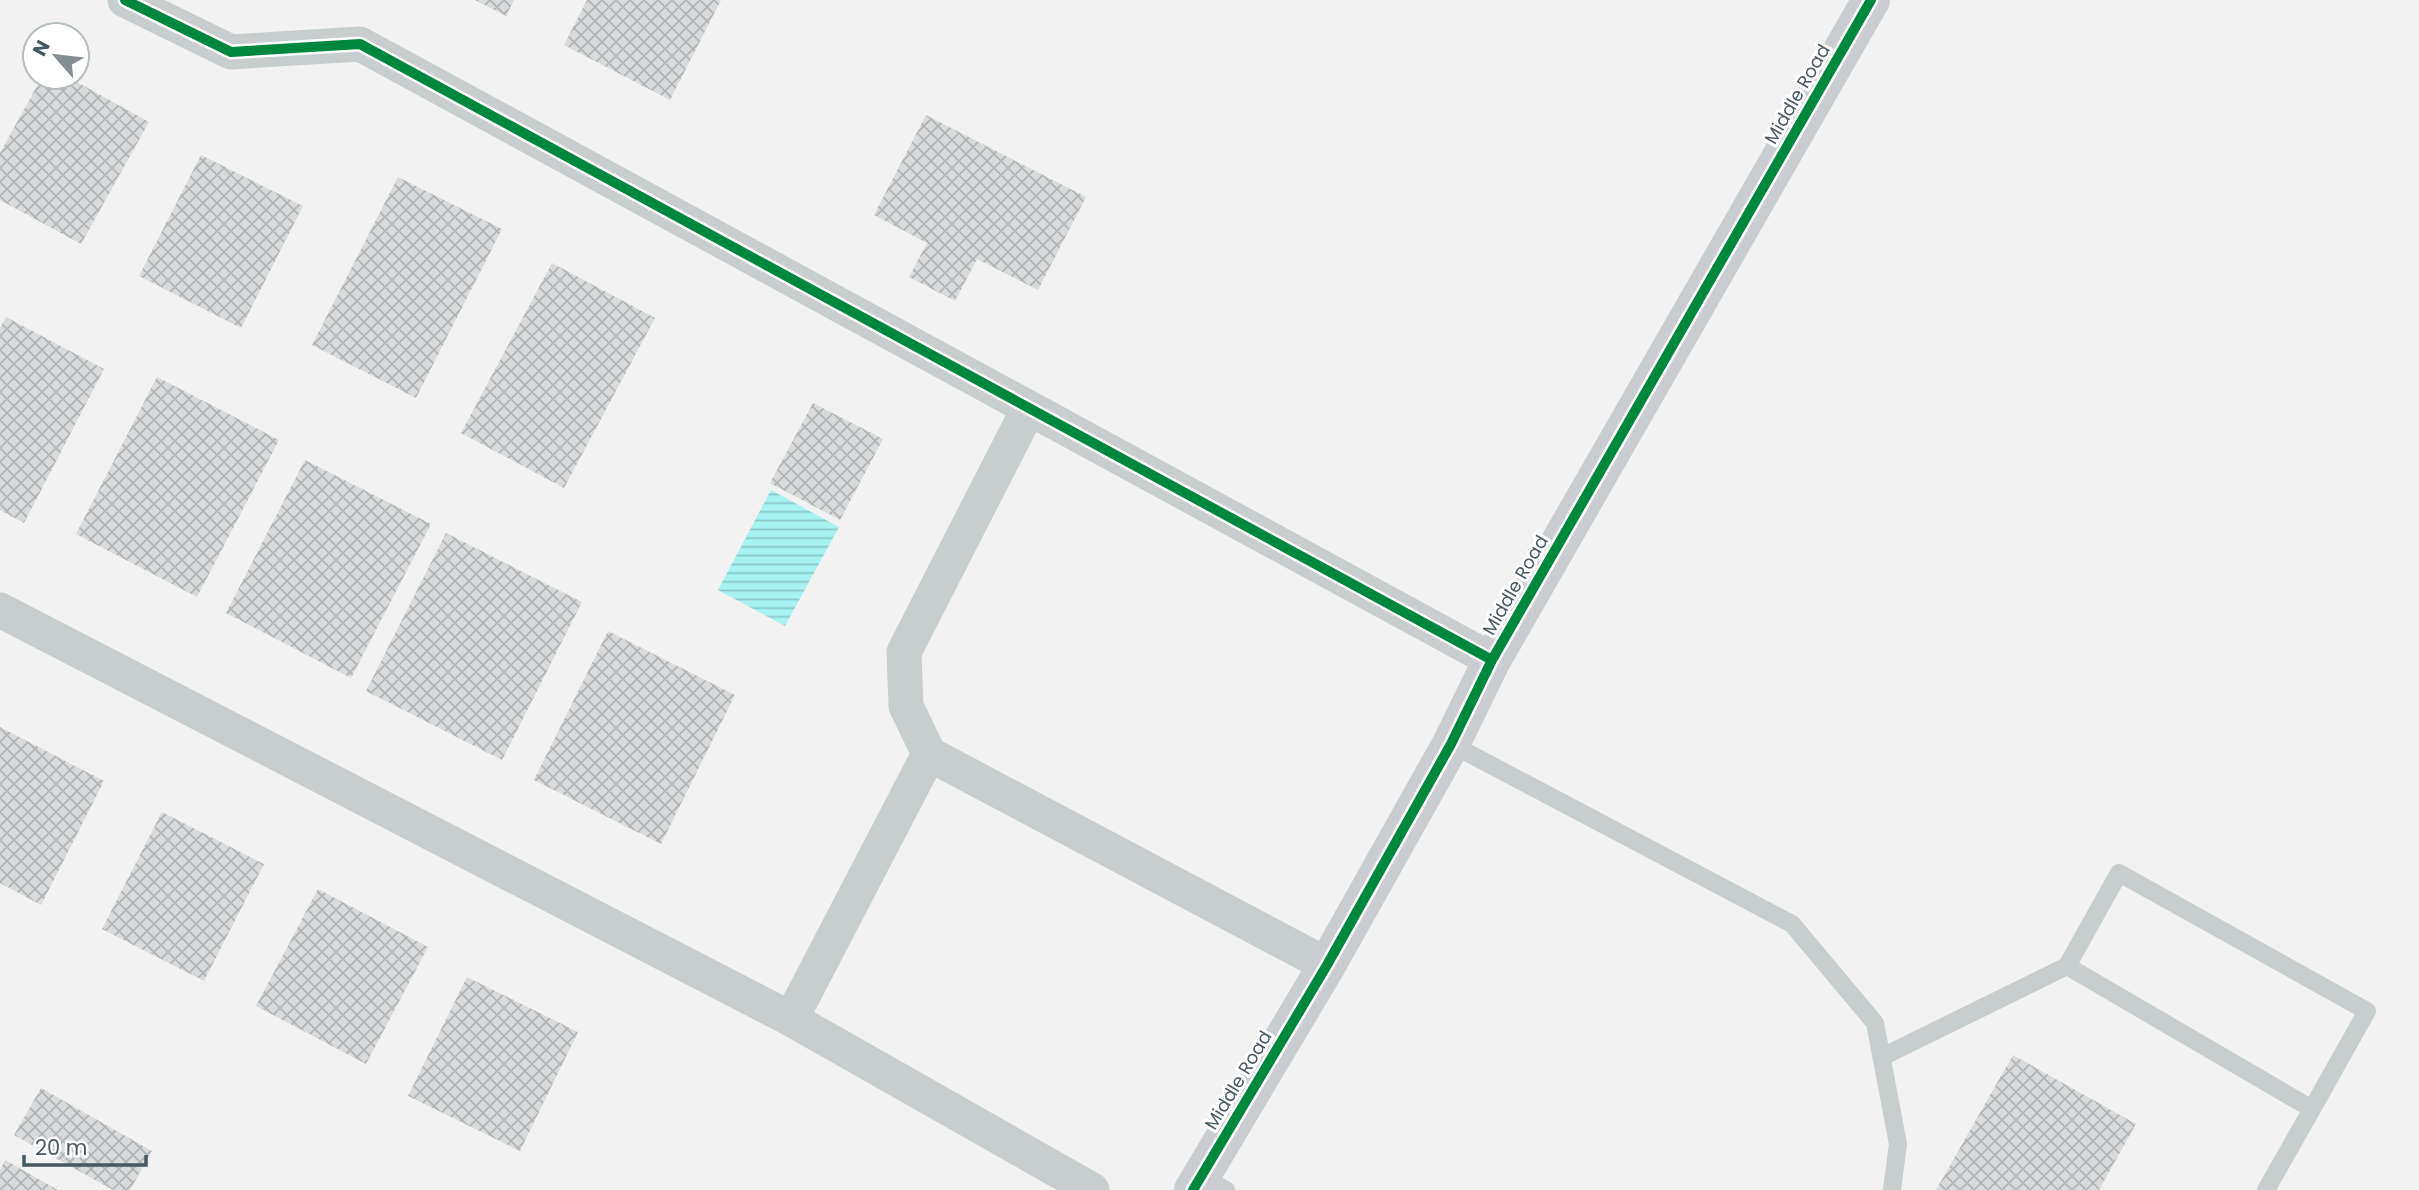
<svg xmlns="http://www.w3.org/2000/svg" width="2419" height="1190" font-family="Poppins,sans-serif">
	<style>
		.water { fill: url(#water-rules) }
		.building { fill: url(#building-cross-hatch) }
		.lines { fill: none; stroke-linecap: round; stroke-linejoin: round }
		.lane { stroke: #c8cdce; stroke-width: 18 }
		.street { stroke: #c8cdce; stroke-width: 35 }
		.secondary { stroke: #c9cdcf; stroke-width: 38 }
		.cycleway-casing { stroke: #fff; stroke-width: 15 }
		.cycleway { stroke: #00873e; stroke-width: 10 }
		.labels { text-anchor: middle; dominant-baseline: central; stroke-width: 6; stroke-linejoin: round; paint-order: stroke }
		.street-label { font-size: 18px; fill: #475960; stroke: #fff }
	</style>
	<defs>
		<pattern id="water-rules" width="6" height="5" patternUnits="userSpaceOnUse" patternTransform="scale(1.75)"><rect width="6" height="5" fill="#a8f2f2"/><path d="M0 2.5h6" fill="none" stroke="#8bc7c7"/></pattern>
		<pattern id="building-cross-hatch" width="8" height="8" patternUnits="userSpaceOnUse" patternTransform="scale(1.75)"><rect width="8" height="8" fill="#d8dadb"/><path d="M0 0l8 8M0 8l8-8" fill="none" stroke="#b1b4b5"/></pattern>
	</defs>
	<rect width="100%" height="100%" fill="#f2f2f2"/>
	<path class="water" d="M771,490L839,527L785,626L718,590Z"/>
	<path class="building" d="M475,0H514L506,16Z
		M587,0H721L670,100L564,45Z
		M42,77H68L149,122L81,244L0,200V153Z
		M926,115L1086,197L1038,290L977,259L955,301L909,277L927,243L874,215Z
		M201,155L303,206L241,328L139,276Z
		M398,177L502,229L416,398L312,345Z
		M552,263L655,318L564,488L461,433Z
		M6,317L104,369L24,523L0,510V328Z
		M157,377L279,440L197,597L76,534Z
		M813,403L883,439L840,520L770,483Z
		M305,460L431,524L351,678L226,613Z
		M446,533L582,602L502,760L366,691Z
		M608,631L735,695L661,844L534,780Z
		M0,727L104,781L41,905L0,883Z
		M162,812L264,864L204,981L102,929Z
		M318,889L428,947L366,1064L256,1006Z
		M467,977L578,1032L520,1151L408,1096Z
		M2013,1055L2136,1124L2099,1190H1936Z
		M41,1088L152,1151L130,1190H113L14,1135Z
		M5,1160L58,1190H0V1170Z"/>
	<g class="lines">
		<path class="lane" d="M1451,744L1792,924L1875,1023L1898,1144L1892,1190
			M2067,966L2119,873L2367,1011L2312,1109
			M1882,1057L2067,966L2312,1109L2266,1190
			M1201,1176L1226,1190"/>
		<path class="street" d="M125,0L231,52L360,44L1492,660
			M0,610L791,1019L1092,1190
			M929,754L1327,965
			M791,1019L929,754L906,706L904,652L1029,408"/>
		<path class="secondary" d="M1193,1190L1327,965L1451,744L1492,660L1871,0"/>
		<defs>
			<path id="cycleway" d="M125,0L231,52L360,44L1492,660
				M1193,1190L1327,965L1451,744L1492,660L1871,0"/>
		</defs>
		<use href="#cycleway" class="cycleway-casing"/>
		<use href="#cycleway" class="cycleway"/>
	</g>
	<g class="labels">
		<g class="street-label">
			<text transform="translate(1797 94) rotate(-60)">Middle Road</text>
			<text transform="translate(1515 585) rotate(-60)">Middle Road</text>
			<text transform="translate(1238 1080) rotate(-59)">Middle Road</text>
		</g>
	</g>
	<g transform="translate(56 56) rotate(298)"><circle r="33" fill="#ffffff" stroke="#b5bdbf" stroke-width="2"/>
	<path d="M0-5L12 26L0 18L-12 26Z" fill="#838f93"/>
	<text y="-10" font-size="19" font-weight="bold" text-anchor="middle" fill="#475960">N</text>
	</g>
	<path d="M24 1155v10h122v-10" fill="none" stroke="#475960" stroke-width="3.5"/>
	<text x="35" y="1155" font-size="21" fill="#475960" stroke="#ffffff" stroke-width="5" paint-order="stroke">20 m</text>
</svg>
